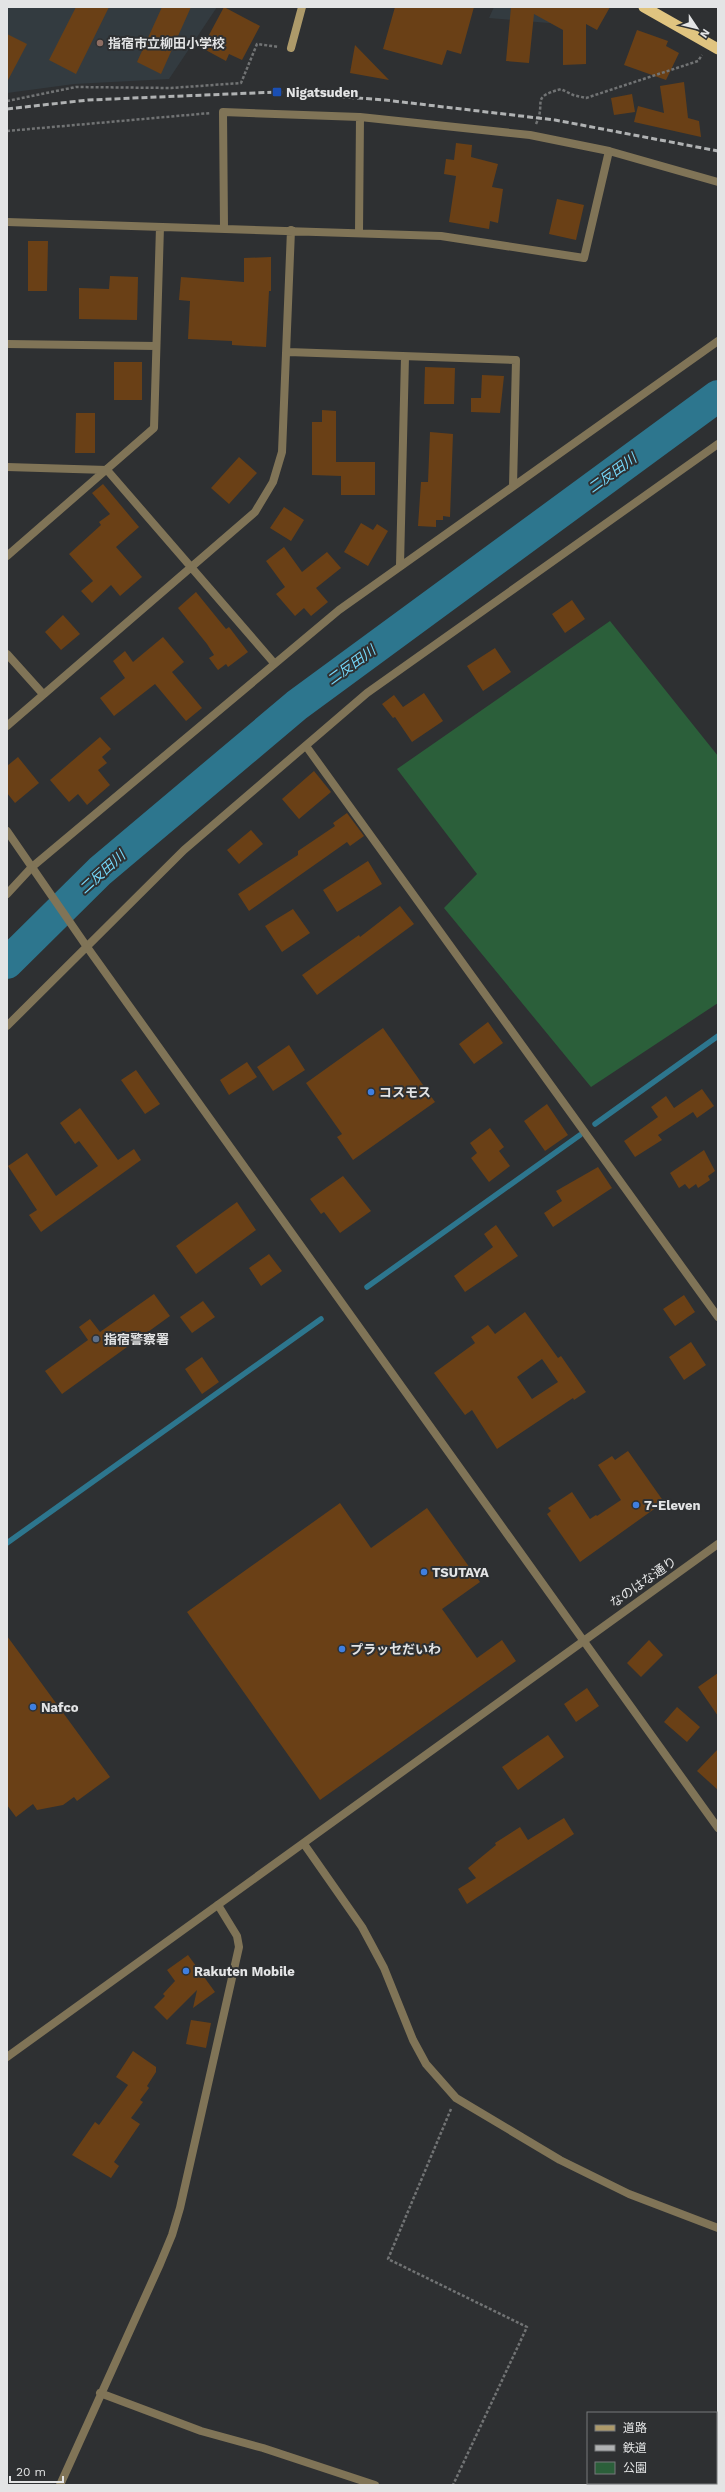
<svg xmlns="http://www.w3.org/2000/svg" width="725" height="2492" font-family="'Work Sans','Noto Sans JP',sans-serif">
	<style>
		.built { fill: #333b40 }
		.green { fill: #2b5f3a }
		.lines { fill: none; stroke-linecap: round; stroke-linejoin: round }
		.stream { stroke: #2d768e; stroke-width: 5.5 }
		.river { stroke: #2d768e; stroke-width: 32 }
		.building { fill: #6a4016; fill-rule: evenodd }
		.path { stroke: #717374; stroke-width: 2.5; stroke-dasharray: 3 2; stroke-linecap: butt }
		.minor { stroke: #807457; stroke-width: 8 }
		.tertiary { stroke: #807457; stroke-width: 8 }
		.secondary { stroke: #ad9a6a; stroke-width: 8 }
		.trunk { stroke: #e0c480; stroke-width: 11 }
		.rail { stroke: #b0b2b3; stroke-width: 3; stroke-dasharray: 6 3; stroke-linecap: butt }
		.education-dot { fill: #8d6e63; stroke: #2e3032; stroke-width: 1.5 }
		.transit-dot { fill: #1a4fb4; stroke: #2e3032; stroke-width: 1.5 }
		.shop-dot { fill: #3f7fe0; stroke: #2e3032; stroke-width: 1.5 }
		.service-dot { fill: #5c6f8a; stroke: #2e3032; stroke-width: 1.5 }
		.labels { text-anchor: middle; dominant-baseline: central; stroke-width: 4; stroke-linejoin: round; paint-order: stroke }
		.poi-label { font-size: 13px; font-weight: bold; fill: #e3e4e5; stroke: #2e3032; text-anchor: start }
		.street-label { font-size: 13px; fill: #e3e4e5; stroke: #2e3032 }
		.water-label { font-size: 14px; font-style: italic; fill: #75d8fa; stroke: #2e3032 }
	</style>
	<rect width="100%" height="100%" fill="#2e3032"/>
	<path class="built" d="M7,7H217L169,79L74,84L7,93Z
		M494,7H582L572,25L489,18Z"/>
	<path class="green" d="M610,621L718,756V1003L591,1087L444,908L477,874L397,769Z"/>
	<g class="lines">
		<path class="stream" d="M595,1124L718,1036
			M367,1287L580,1135
			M7,1543L321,1319"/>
		<path class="river" d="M7,963L100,871L297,705L718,396"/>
	</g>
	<path class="building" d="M76,7H109L76,74L49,60Z
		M162,7H191L161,74L137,62Z
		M224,7L260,26L242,60L229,54L226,61L202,48Z
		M395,7H474L461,54L447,50L442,65L383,49Z
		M511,7H610L597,30L586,24V64L563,65V30L534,14L529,63L506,61Z
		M637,30L668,41L666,46L679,53L666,80L624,65Z
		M7,34L27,44L7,82Z
		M355,45L389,80L350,73Z
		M684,82L688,118L699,121L701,137L634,122L638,106L664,113L660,86Z
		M632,94L635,112L614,115L611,98Z
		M456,143L472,145L471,157L498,164L492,187L503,189L498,223L490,221L489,229L449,222L456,176L444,174L446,159L454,160Z
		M557,199L584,205L576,240L549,234Z
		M28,241H48L47,291H28Z
		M271,257V291H269L266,347L232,345V341L188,339L190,301L179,300L181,277L244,282V258Z
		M110,276L138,277L137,320L79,319V288L109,289Z
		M114,362H142V400H114Z
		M425,367L455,368L454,404H424Z
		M482,375L504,376L500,413L471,412V398H481Z
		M322,410L336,411V462H375V495H341V476L312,475V422H322Z
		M76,413H95V453H75Z
		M430,432L453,434L450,517L443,516V520H436V527L418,526L421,482H428Z
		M239,457L257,473L229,504L211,488Z
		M103,484L139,527L116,547L142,577L120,596L111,585L92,603L81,591L93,581L69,554L101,525L99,522L110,514L92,493Z
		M284,507L304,520L291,541L270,528Z
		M361,523L373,530L377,524L388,531L368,566L344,552Z
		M284,547L302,572L327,552L341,568L316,588L328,602L311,616L304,608L295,616L276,594L285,587L266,561Z
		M196,592L226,629L229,627L248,652L228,667L226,664L218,670L209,658L214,655L207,644L178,608Z
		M572,600L585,619L565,633L552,614Z
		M63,615L80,634L61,650L45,632Z
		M163,637L184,662L172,672L202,708L186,721L155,684L114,716L100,698L125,678L113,661L125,651L133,662Z
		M495,648L511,672L483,691L467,666Z
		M424,693L443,721L412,742L395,717L393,718L382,704L394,695L403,707Z
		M100,737L111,749L102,757L107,763L98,770L110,785L87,805L78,794L69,802L50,780Z
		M18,757L39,783L15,803L7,793V766Z
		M314,771L331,792L299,819L282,799Z
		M347,813L364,836L350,846L347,842L249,911L238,894L298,855V851L335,826L333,823Z
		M251,830L263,844L239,864L227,850Z
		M368,861L382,884L337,912L323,890Z
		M400,906L414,924L317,995L302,975L359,935L360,937Z
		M293,909L310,933L282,952L265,926Z
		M488,1022L503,1043L474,1064L459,1044Z
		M383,1028L435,1102L353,1160L337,1137L342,1134L306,1083Z
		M289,1045L305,1070L273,1091L257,1067Z
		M247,1062L257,1077L229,1095L220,1080Z
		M136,1070L160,1104L145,1114L121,1080Z
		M702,1089L714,1106L697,1118L693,1112L658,1135L662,1140L635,1157L624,1141L658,1117L651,1107L666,1096L674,1108Z
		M547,1104L568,1135L545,1151L524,1121Z
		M80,1108L118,1160L134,1149L141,1160L41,1232L29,1215L37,1210L8,1166L27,1153L56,1196L98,1166L79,1141L75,1144L60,1123Z
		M490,1128L504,1147L499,1151L510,1166L489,1182L471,1158L477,1153L470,1143Z
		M704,1150L715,1171L708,1176L710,1180L698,1188L696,1184L689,1189L685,1184L679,1188L670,1173Z
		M598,1167L612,1188L553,1227L544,1213L562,1201L556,1191Z
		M343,1176L371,1211L340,1233L324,1212L321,1214L310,1199Z
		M237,1202L256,1230L196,1274L176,1246Z
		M496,1225L518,1256L465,1292L454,1276L493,1247L484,1234Z
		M269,1254L282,1271L261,1286L249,1268Z
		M154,1294L170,1316L62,1394L45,1371L88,1340L79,1327L90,1319L100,1332Z
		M684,1295L695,1312L675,1326L663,1309Z
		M203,1301L215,1317L192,1333L180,1317Z
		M525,1312L558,1358L561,1356L586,1392L574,1400L573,1398L497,1449L472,1410L465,1415L434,1373L475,1343L471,1337L488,1325L495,1334ZM542,1359L558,1382L532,1399L517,1377Z
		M691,1342L706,1365L684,1380L669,1357Z
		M202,1357L219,1382L202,1394L185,1369Z
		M628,1451L664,1502L580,1562L547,1514L551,1511L548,1508L572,1492L590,1519L596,1515L597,1516L621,1500L598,1465L612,1456L615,1460Z
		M340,1503L371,1548L427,1508L480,1582L442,1609L477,1658L502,1640L516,1661L320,1800L187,1612Z
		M7,1636L110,1777L77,1801L74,1797L63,1805L37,1810L33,1804L16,1817L7,1805Z
		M649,1640L663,1655L641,1677L627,1663Z
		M718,1673V1716L698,1687Z
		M587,1688L599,1706L576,1722L564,1704Z
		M677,1707L700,1727L687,1742L664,1722Z
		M548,1735L564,1757L518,1790L502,1767Z
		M718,1749V1790L697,1771Z
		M564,1818L574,1834L467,1904L458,1889L476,1878L468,1868L496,1845L495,1843L520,1827L528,1840Z
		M188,1955L215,1992L193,2008L197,1990L167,2020L154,2007L165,1996L163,1994L175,1981L167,1970Z
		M191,2020L211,2023L206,2048L186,2044Z
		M133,2051L156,2067V2072L147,2086L149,2088L140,2100L143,2102L131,2118L140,2124L114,2162L119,2166L111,2178L72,2155L95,2122L99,2125L128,2085L116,2077Z"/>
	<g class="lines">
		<path class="path" d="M7,101L76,87L171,88L241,83L257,44L279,47
			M536,124C547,101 529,98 561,89L573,95L586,98L698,61L702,55
			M7,131L211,113
			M451,2109L388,2259L527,2327L453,2485"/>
		<path class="minor" d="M7,222L441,236L584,258L609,151
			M224,228L223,112L360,117L530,135L609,151L718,182
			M359,232L360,117
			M7,344L156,346
			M288,352L516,360L513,486
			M7,467L107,470L274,663
			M7,556L154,428L160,227
			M400,565L405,357
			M7,654L43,694
			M7,726L255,512L273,482L282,452L291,230
			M306,746L718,1317
			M7,894L32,867L339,610L718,341
			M583,1640L718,1828
			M304,1844L362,1927L384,1968L413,2040L426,2064L456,2098L560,2160L629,2194L718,2228
			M100,2393L201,2431L263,2448L375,2485
			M60,2485L160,2264L172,2235L180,2208L239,1947L237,1936L218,1905"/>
		<path class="tertiary" d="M7,831L87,947L583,1640
			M7,1026L184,850L367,693L718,444
			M7,2057L718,1544"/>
		<path class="secondary" d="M291,48L302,7"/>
		<path class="trunk" d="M644,7L718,49"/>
		<path class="rail" d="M7,109L88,100L277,92L385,100L555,120L718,151"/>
	</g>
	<circle class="education-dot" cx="100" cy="43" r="4"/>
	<rect class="transit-dot" x="272" y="87" width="10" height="10" rx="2"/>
	<g class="shop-dot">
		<circle cx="371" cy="1092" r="4"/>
		<circle cx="636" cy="1505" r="4"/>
		<circle cx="424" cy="1572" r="4"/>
		<circle cx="342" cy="1649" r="4"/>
		<circle cx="33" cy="1707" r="4"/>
		<circle cx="186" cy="1971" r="4"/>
	</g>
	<circle class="service-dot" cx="96" cy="1339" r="4"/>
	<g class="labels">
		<g class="poi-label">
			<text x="108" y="43">指宿市立柳田小学校</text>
			<text x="286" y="92">Nigatsuden</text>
			<text x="379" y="1092">コスモス</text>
			<text x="104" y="1339">指宿警察署</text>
			<text x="644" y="1505">7-Eleven</text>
			<text x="432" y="1572">TSUTAYA</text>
			<text x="350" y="1649">プラッセだいわ</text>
			<text x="41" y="1707">Nafco</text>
			<text x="194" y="1971">Rakuten Mobile</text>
		</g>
		<g class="street-label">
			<text transform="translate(643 1582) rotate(-35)">なのはな通り</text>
		</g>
		<g class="water-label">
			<text transform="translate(612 473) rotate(-36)">二反田川</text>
			<text transform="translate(351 665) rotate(-36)">二反田川</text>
			<text transform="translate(102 872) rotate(-42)">二反田川</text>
		</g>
	</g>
	<rect width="725" height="2492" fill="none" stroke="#e3e4e5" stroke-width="16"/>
	<rect x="587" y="2412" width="130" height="72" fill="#2e3032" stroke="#76787a"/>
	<rect x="595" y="2425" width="20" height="6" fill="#ad9a6a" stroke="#76787a"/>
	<text x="623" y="2432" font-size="12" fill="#e3e4e5">道路</text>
	<rect x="595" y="2445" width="20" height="6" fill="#b0b2b3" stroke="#76787a"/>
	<text x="623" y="2452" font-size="12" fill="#e3e4e5">鉄道</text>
	<rect x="595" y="2462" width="20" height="12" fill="#2b5f3a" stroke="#76787a"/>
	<text x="623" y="2472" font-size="12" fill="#e3e4e5">公園</text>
	<g transform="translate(697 28) rotate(125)" stroke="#2e3032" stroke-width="3" paint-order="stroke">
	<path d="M0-3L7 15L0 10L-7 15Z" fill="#e3e4e5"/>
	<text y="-6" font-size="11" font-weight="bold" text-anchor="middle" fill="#e3e4e5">N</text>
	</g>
	<path d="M10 2476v6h53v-6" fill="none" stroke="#e3e4e5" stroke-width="2"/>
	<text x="16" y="2476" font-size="12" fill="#e3e4e5" stroke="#2e3032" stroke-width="3" paint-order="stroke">20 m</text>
</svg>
